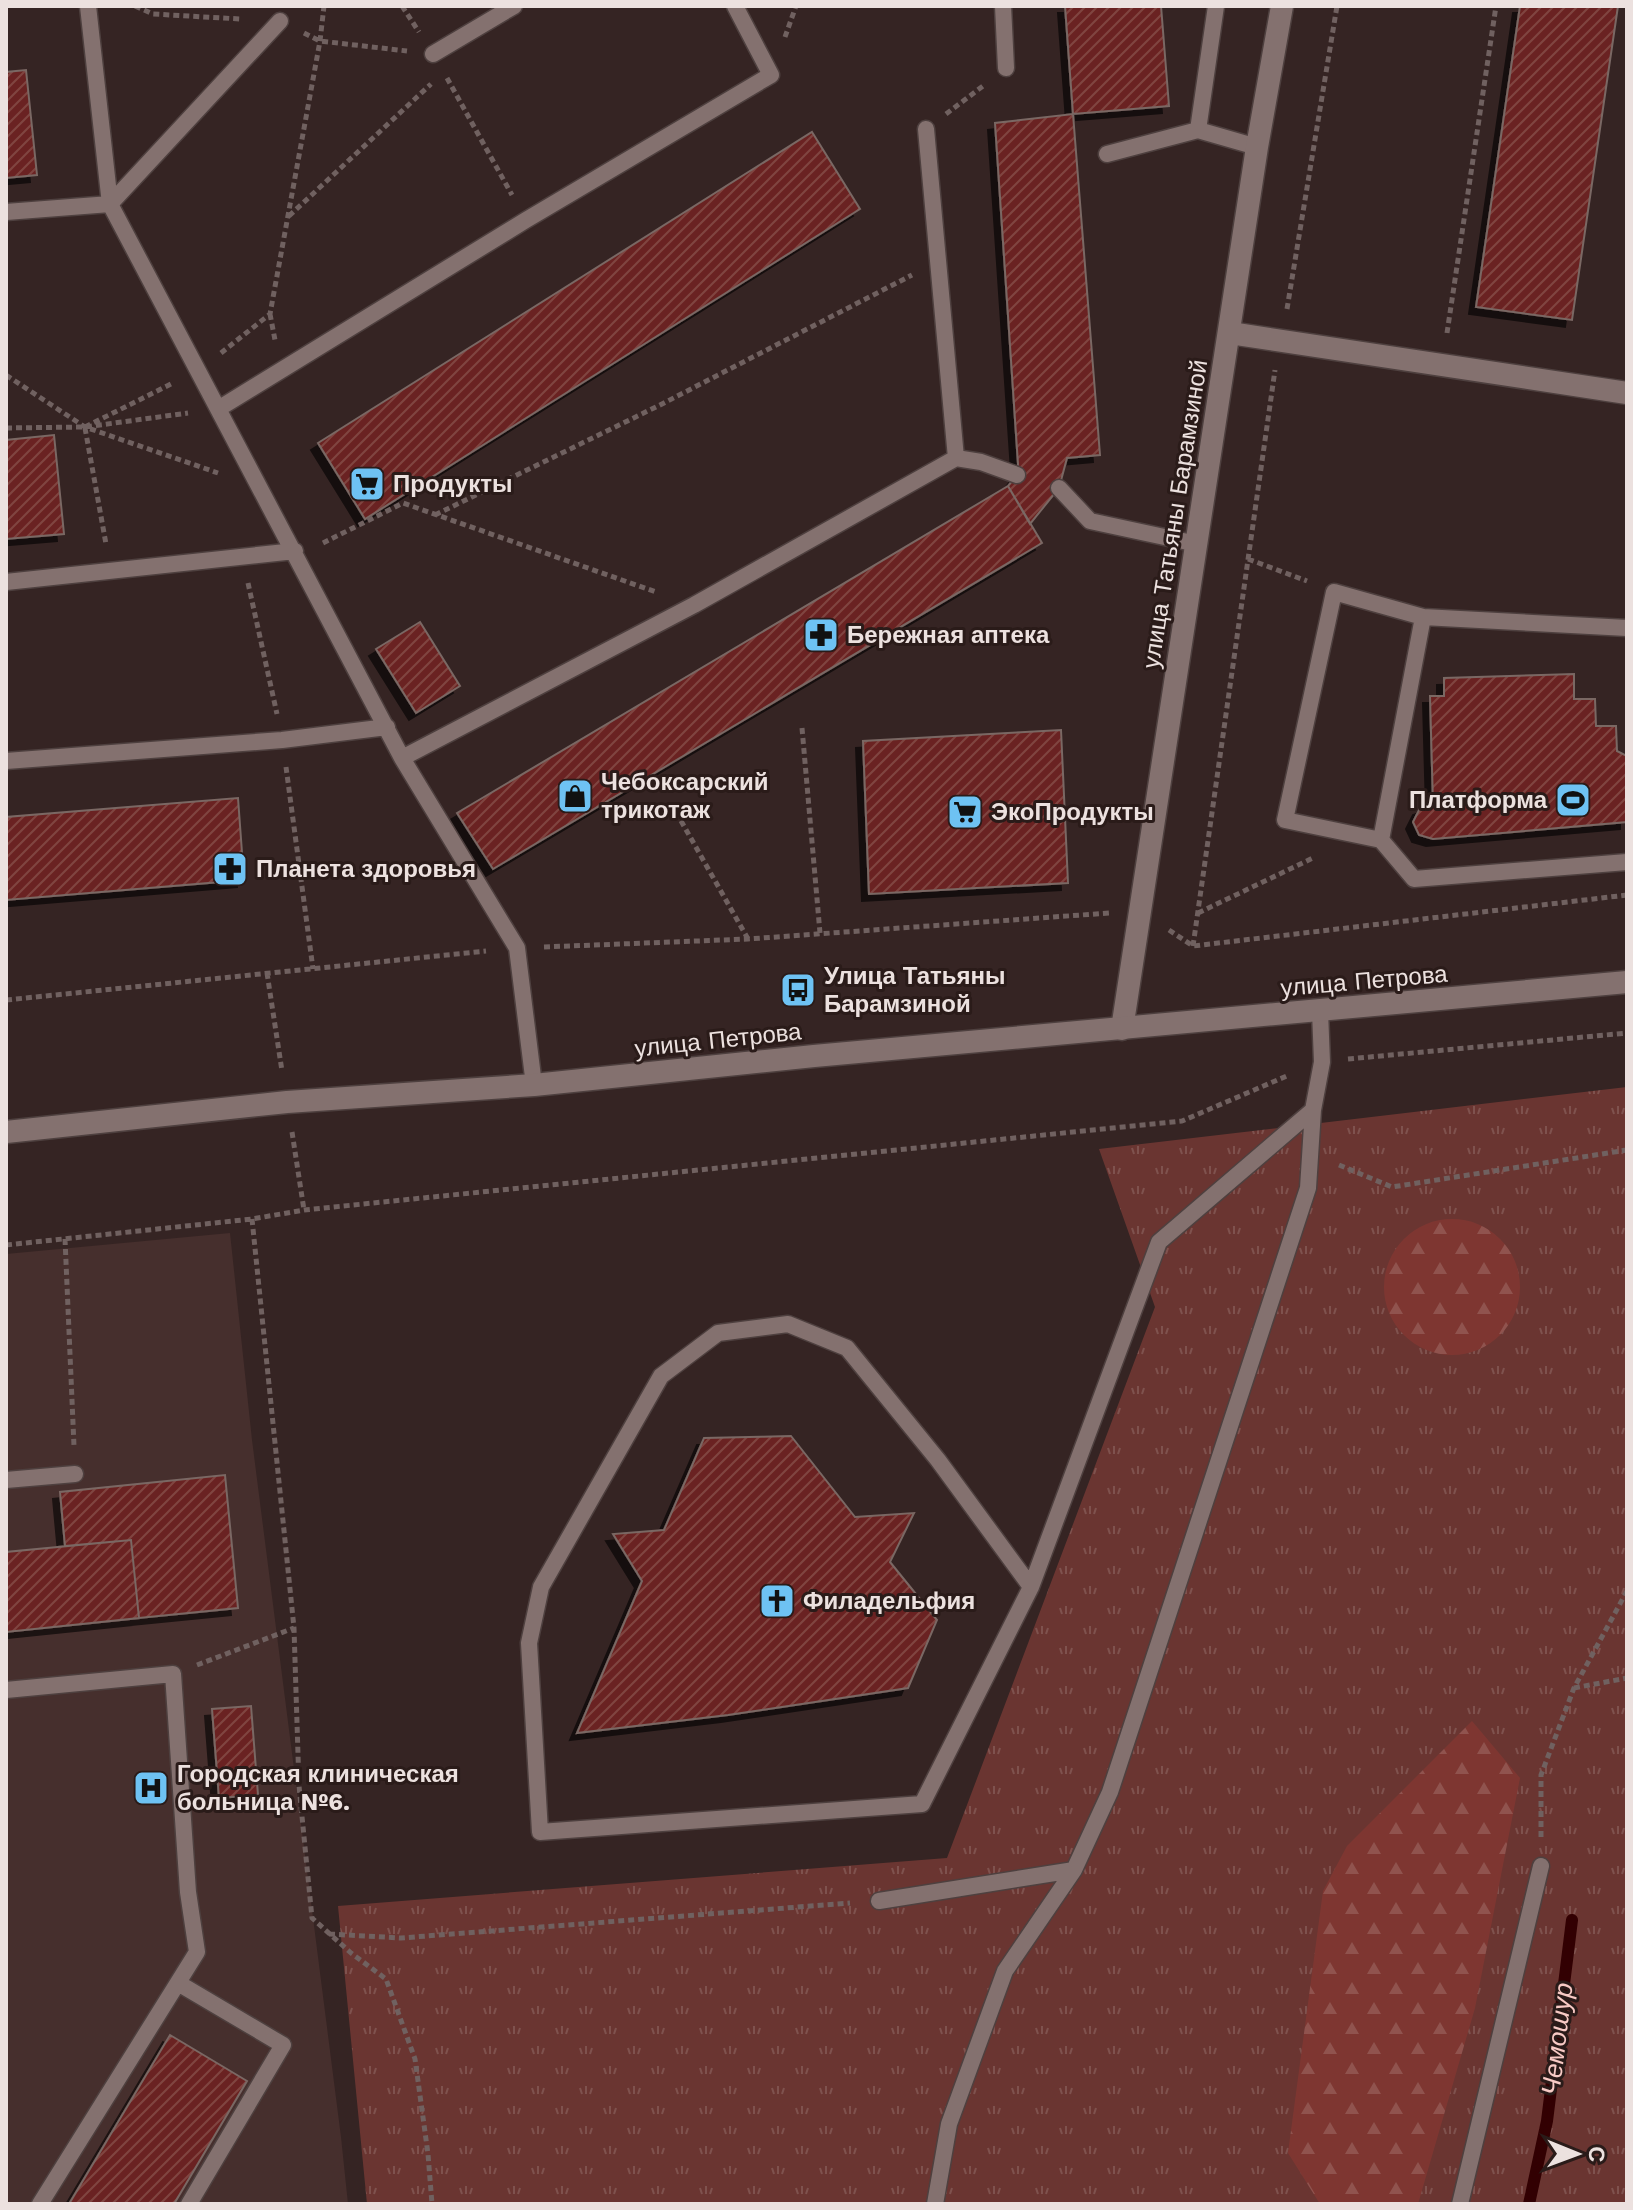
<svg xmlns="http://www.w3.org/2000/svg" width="1633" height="2210" font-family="'Work Sans',sans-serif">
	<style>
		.built { fill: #462f2d }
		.grass { fill: url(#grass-tufts) }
		.forest { fill: url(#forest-firs) }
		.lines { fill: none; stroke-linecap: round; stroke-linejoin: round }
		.stream { stroke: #320002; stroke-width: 12 }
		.building { fill: url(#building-hatch); stroke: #7a6764; stroke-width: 2; filter: url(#shadow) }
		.service-casing { stroke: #4e403f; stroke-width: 19 }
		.minor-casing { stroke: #4e403f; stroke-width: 25 }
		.secondary-casing { stroke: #4e403f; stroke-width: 25 }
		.path { stroke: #706160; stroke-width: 5; stroke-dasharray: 6 4; stroke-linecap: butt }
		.service { stroke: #84716f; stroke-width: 16 }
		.minor { stroke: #84716f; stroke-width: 22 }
		.secondary { stroke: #84716f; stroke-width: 22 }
		.labels { text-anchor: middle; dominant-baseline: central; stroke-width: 6; stroke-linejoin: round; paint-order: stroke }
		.poi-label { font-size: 24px; font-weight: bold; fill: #ece1df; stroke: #2a1b19; text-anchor: start }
		.street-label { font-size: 24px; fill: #ece1df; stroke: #2a1b19 }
		.water-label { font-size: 26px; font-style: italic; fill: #f8cac5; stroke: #2a1b19 }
	</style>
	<defs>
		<pattern id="grass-tufts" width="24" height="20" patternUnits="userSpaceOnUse" patternTransform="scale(2)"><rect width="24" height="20" fill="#6a3531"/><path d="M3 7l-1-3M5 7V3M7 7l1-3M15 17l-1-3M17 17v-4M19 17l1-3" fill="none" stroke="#7f524e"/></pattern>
		<pattern id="forest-firs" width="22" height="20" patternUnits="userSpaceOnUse" patternTransform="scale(2)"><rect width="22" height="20" fill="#7e3631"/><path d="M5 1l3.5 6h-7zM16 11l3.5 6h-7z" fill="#90534e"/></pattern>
		<pattern id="building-hatch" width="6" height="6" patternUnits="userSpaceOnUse" patternTransform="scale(2)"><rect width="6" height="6" fill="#6b2421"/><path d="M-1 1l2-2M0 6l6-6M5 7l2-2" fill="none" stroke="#804441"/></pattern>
		<filter id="shadow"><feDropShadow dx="-7" dy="7" stdDeviation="0" flood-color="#0009"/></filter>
	</defs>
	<rect width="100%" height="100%" fill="#352423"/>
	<path class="built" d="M230,1233L252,1440L341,2137L348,2204H6V1254Z"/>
	<path class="grass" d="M1627,1087V2204H367L338,1906L947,1858L1155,1307L1099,1149Z"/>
	<path class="forest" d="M1384 1287a68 68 0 1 1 136 0a68 68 0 1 1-136 0Z
		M1472,1721L1520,1778L1475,2008L1418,2204H1320L1288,2153L1323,1891L1347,1846Z"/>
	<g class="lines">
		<path class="stream" d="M1529,2204L1547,2121L1572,1920"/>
	</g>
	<path class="building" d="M1065,6H1161L1169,106L1073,114Z
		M1520,6H1618L1572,320L1476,307Z
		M26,70L37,175L6,178V72Z
		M1073,114L1100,455L1067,458L1059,488L1030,524L1008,486L1017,475L1018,464L995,123Z
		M812,132L860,209L365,519L318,443Z
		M54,435L64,534L6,539V440Z
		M1008,486L1042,543L493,869L457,813Z
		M420,622L460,686L416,713L376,649Z
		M1574,674V699H1595L1596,726H1616L1617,751L1627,756V822L1433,839L1419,835L1413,822L1420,808L1433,804L1430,696H1444V678Z
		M1061,730L1068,883L869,894L863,741Z
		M238,798L244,880L6,900V817Z
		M791,1436L855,1517L914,1513L890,1562L937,1620L908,1688L728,1715L577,1733L642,1581L613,1534L664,1530L704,1438Z
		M225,1475L238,1608L139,1618L131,1540L65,1546L60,1492Z
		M131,1540L139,1618L6,1632V1552Z
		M251,1706L258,1795L219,1798L212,1709Z
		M170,2035L247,2081L174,2204H69Z"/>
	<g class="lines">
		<defs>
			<path id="service" d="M88,6L110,204L402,758L517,948L534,1085
				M1003,6L1006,68
				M433,54L514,6
				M926,129L956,458L981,462L1017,475
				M1198,130L1216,6
				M1107,154L1198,130L1257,147
				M6,212L110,204L280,21
				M218,409L526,220L771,75L735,6
				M1059,488L1090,521L1197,544
				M6,582L295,551
				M1627,628L1423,617L1381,840L1414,879L1627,862
				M402,758L694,605L956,458
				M6,761L282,740L387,727
				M1381,840L1285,820L1334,592L1423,617
				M6,1480L75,1474
				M1031,1587L938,1460L847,1348L788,1324L718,1333L661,1376L541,1587L529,1643L540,1832L922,1804L1031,1587L1159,1242L1313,1110
				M6,1690L173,1674L188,1892L197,1952L40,2204
				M879,1901L1074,1870L1110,1792L1308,1188L1313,1110L1322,1062L1320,1011
				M178,1983L283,2045L189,2204
				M935,2204L949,2124L1005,1971L1074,1870
				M1460,2204L1541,1866"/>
			<path id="minor" d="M1230,333L1627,393
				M1122,1029L1257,147L1282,6"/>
			<path id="secondary" d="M6,1132L287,1102L534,1085L814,1056L1627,982"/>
		</defs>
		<use href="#service" class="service-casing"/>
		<use href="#minor" class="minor-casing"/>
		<use href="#secondary" class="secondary-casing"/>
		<path class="path" d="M135,6L153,14L240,19
			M402,6L419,32
			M304,33L320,41L407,51
			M785,37L796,6
			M447,78L512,195
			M946,114L983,86
			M289,216L431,84
			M1287,309L1337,6
			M270,314L275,340
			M1447,333L1496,6
			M221,353L270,314L320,41L324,6
			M6,375L85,427L218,473
			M85,427L173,383
			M6,428L85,427L188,413
			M85,428L106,544
			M435,515L658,406L912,275
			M323,543L403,503L656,592
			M1248,559L1307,581
			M248,583L277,714
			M802,728L820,933
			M286,767L313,969
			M676,812L748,939
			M1198,913L1315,857
			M1169,930L1193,946L1627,895
			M1193,946L1275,370
			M544,947L748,939L1109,913
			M267,973L282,1071
			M6,1000L486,951
			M1348,1059L1627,1033
			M292,1132L304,1210
			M1339,1165L1392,1187L1627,1150
			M252,1219L294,1628L299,1786L312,1918L351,1953L386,1979L415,2059L428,2154L432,2204
			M65,1239L74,1446
			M6,1245L252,1219L304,1210L1182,1121L1289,1075
			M197,1665L294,1628
			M1574,1688L1627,1678
			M1541,1837V1775L1574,1688L1627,1591
			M329,1934L401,1938L850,1903"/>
		<use href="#service" class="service"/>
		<use href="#minor" class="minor"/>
		<use href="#secondary" class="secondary"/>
	</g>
	<defs>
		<symbol id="supermarket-square" viewBox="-11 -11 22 22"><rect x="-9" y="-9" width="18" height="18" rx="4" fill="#6ec2f3" stroke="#2a1b19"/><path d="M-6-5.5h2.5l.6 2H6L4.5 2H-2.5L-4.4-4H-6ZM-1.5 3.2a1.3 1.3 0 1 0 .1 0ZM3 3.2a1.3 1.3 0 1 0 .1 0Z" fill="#111"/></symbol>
		<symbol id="pharmacy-square" viewBox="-11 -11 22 22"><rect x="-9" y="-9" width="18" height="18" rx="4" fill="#6ec2f3" stroke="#2a1b19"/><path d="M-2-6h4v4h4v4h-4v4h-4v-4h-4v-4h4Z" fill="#111"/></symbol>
		<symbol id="shop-square" viewBox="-11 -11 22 22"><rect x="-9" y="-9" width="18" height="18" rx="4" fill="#6ec2f3" stroke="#2a1b19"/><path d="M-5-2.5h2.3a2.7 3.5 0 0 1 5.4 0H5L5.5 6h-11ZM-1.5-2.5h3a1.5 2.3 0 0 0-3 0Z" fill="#111"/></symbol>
		<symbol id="stadium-square" viewBox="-11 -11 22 22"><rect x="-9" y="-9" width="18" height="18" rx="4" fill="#6ec2f3" stroke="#2a1b19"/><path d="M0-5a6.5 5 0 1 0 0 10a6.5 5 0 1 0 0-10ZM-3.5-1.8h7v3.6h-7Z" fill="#111"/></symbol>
		<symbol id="bus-square" viewBox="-11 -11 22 22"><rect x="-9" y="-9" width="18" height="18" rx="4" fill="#6ec2f3" stroke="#2a1b19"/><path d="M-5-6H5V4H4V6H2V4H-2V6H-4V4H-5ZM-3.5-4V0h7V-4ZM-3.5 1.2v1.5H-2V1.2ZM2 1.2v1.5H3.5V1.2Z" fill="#111"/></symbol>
		<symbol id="church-square" viewBox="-11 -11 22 22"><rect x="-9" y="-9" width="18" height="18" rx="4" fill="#6ec2f3" stroke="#2a1b19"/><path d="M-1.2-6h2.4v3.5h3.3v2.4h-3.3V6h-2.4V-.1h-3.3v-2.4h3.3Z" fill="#111"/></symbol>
		<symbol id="hospital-square" viewBox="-11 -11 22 22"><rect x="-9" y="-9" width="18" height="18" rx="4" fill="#6ec2f3" stroke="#2a1b19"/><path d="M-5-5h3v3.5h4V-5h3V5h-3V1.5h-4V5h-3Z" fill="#111"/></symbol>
	</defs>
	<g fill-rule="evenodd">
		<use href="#supermarket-square" x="347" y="464" width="40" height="40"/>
		<use href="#pharmacy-square" x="801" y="615" width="40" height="40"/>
		<use href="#shop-square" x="555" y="776" width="40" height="40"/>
		<use href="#stadium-square" x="1553" y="780" width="40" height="40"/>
		<use href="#supermarket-square" x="945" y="792" width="40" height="40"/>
		<use href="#pharmacy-square" x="210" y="849" width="40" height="40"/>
		<use href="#bus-square" x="778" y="970" width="40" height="40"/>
		<use href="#church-square" x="757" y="1581" width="40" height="40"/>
		<use href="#hospital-square" x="131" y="1768" width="40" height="40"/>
	</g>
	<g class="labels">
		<g class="poi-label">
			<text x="393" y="484">Продукты</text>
			<text x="847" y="635">Бережная аптека</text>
			<text x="601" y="782">Чебоксарский<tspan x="601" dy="28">трикотаж</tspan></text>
			<text x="1547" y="800" text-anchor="end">Платформа</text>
			<text x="991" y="812">ЭкоПродукты</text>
			<text x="256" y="869">Планета здоровья</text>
			<text x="824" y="976">Улица Татьяны<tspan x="824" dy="28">Барамзиной</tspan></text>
			<text x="803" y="1601">Филадельфия</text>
			<text x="177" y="1774">Городская клиническая<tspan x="177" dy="28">больница №6.</tspan></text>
		</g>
		<g class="street-label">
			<text transform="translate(1175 514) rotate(-81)">улица Татьяны Барамзиной</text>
			<text transform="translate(1364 981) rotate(-5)">улица Петрова</text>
			<text transform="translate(718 1040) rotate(-6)">улица Петрова</text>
		</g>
		<g class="water-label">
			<text transform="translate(1557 2039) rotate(-83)">Чемошур</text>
		</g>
	</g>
	<rect width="1633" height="2210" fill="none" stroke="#ece1df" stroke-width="16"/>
	<g transform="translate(1577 2154) rotate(91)" stroke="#2a1b19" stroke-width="6" paint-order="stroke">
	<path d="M0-6L14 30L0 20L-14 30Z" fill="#ece1df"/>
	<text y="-12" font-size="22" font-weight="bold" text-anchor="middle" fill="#ece1df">С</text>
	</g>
</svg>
